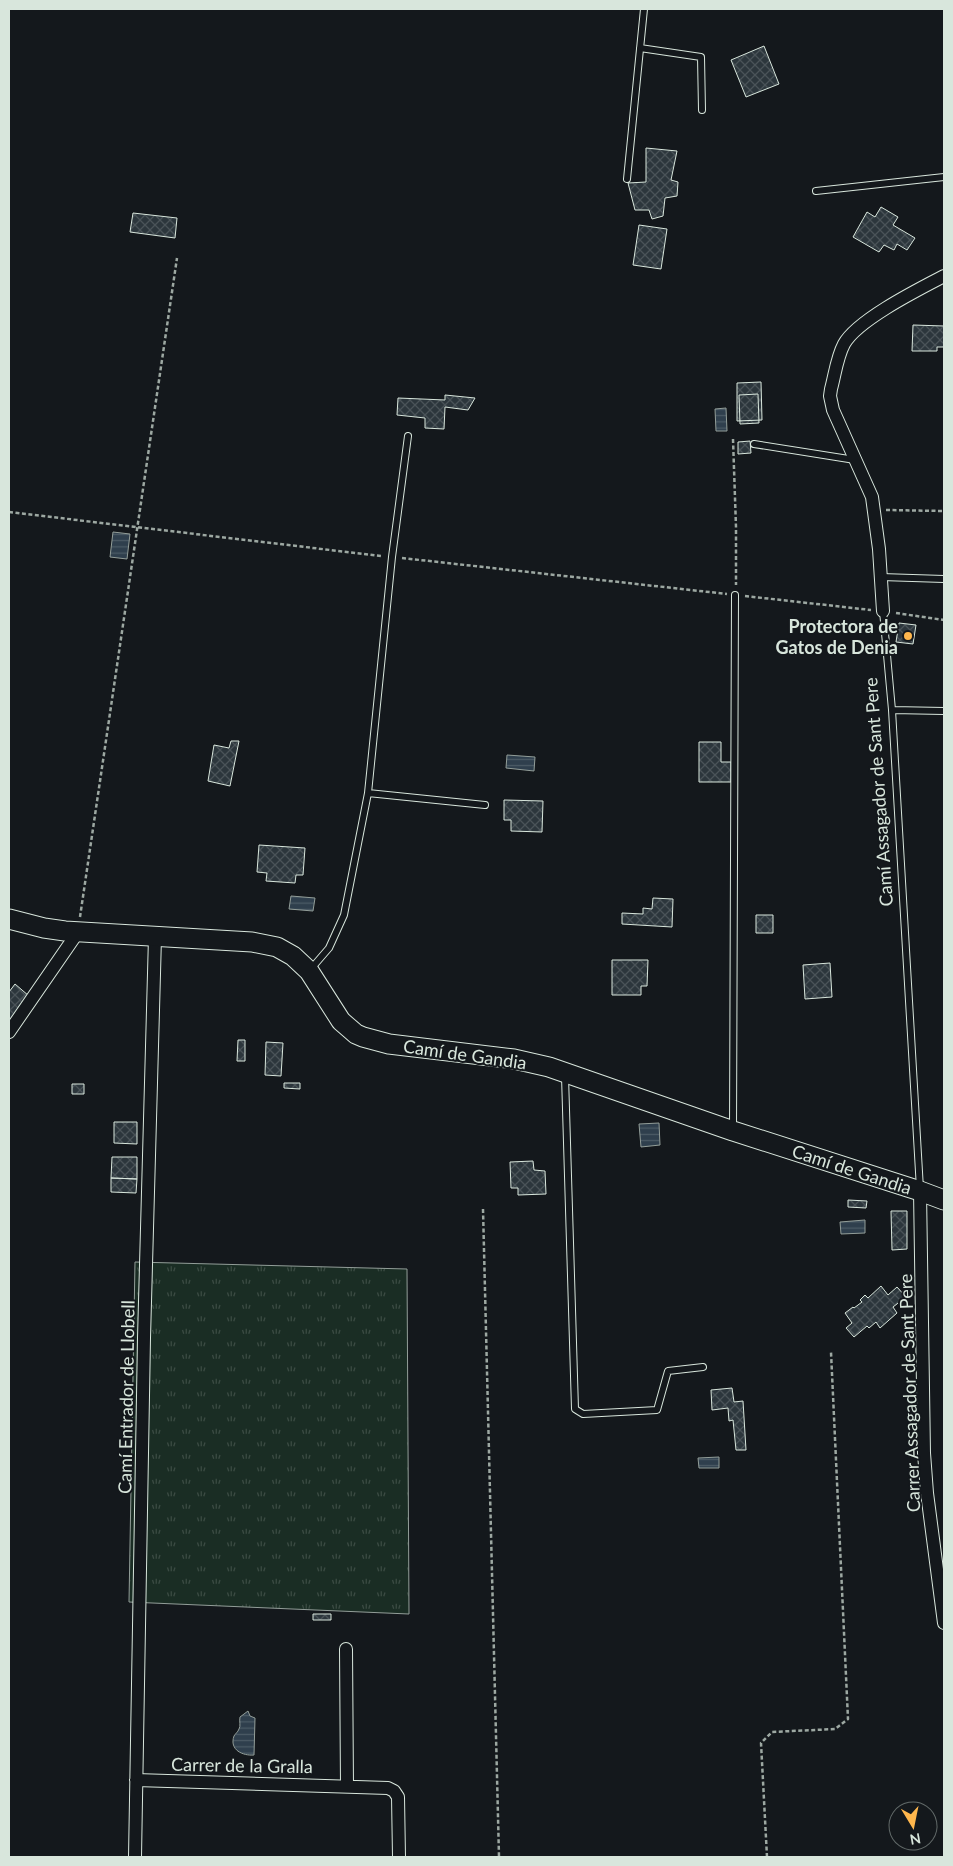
<svg xmlns="http://www.w3.org/2000/svg" width="953" height="1866" font-family="Lato,sans-serif">
	<style>
		.grass { fill: url(#grass-tufts); stroke: #939e99 }
		.water { fill: url(#water-rules); stroke: #939e99 }
		.building { fill: url(#building-cross-hatch); stroke: #d8e6dc }
		.lines { fill: none; stroke-linecap: round; stroke-linejoin: round }
		.lane-casing { stroke: #d8e6dc; stroke-width: 8 }
		.street-casing { stroke: #d8e6dc; stroke-width: 14 }
		.secondary-casing { stroke: #d8e6dc; stroke-width: 21 }
		.path { stroke: #9da8a2; stroke-width: 2.5; stroke-dasharray: 4 2.5; stroke-linecap: butt }
		.lane { stroke: #14181c; stroke-width: 6 }
		.street { stroke: #14181c; stroke-width: 12 }
		.secondary { stroke: #14181c; stroke-width: 19 }
		.poi-dot { fill: #ffb74d; stroke: #14181c; stroke-width: 2 }
		.labels { text-anchor: middle; dominant-baseline: central; stroke-width: 4; stroke-linejoin: round; paint-order: stroke }
		.poi-label { font-size: 18px; font-weight: bold; fill: #d8e6dc; stroke: #14181c; text-anchor: end }
		.street-label { font-size: 18px; fill: #d8e6dc; stroke: #14181c }
	</style>
	<defs>
		<pattern id="grass-tufts" width="24" height="20" patternUnits="userSpaceOnUse" patternTransform="scale(1.25)"><rect width="24" height="20" fill="#1a2d24"/><path d="M3 7l-1-3M5 7V3M7 7l1-3M15 17l-1-3M17 17v-4M19 17l1-3" fill="none" stroke="#3b4b43"/></pattern>
		<pattern id="water-rules" width="6" height="5" patternUnits="userSpaceOnUse" patternTransform="scale(1.25)"><rect width="6" height="5" fill="#2f3f4d"/><path d="M0 2.5h6" fill="none" stroke="#4c5b66"/></pattern>
		<pattern id="building-cross-hatch" width="8" height="8" patternUnits="userSpaceOnUse" patternTransform="scale(1.25)"><rect width="8" height="8" fill="#2c363c"/><path d="M0 0l8 8M0 8l8-8" fill="none" stroke="#4a5358"/></pattern>
	</defs>
	<rect width="100%" height="100%" fill="#14181c"/>
	<path class="grass" d="M135,1262L407,1269L409,1614L129,1602Z"/>
	<path class="water" d="M726,408L727,431H716L715,409Z
		M113,532L130,534L127,559L110,557Z
		M507,755L535,757L534,771L506,768Z
		M291,896L315,898L313,911L289,909Z
		M659,1123L660,1145L641,1147L639,1124Z
		M865,1220V1233L841,1234L840,1222Z
		M719,1457V1468H699L698,1458Z
		M248,1711L250,1716L255,1718L254,1755C243,1756 229,1750 234,1736C235,1734 238,1732 239,1729C241,1726 239,1721 240,1717Z"/>
	<path class="building" d="M764,46L779,84L746,97L731,60Z
		M646,148L677,151L671,180L678,182L677,196L665,198L663,216L652,219L649,210H635L628,183L646,182Z
		M881,207L898,217L893,225L915,238L907,250L897,244L894,250L884,245L879,252L853,237L867,212L875,217Z
		M133,213L177,218L175,238L130,232Z
		M639,225L667,229L661,269L633,265Z
		M913,325L944,326V347H937V351H912Z
		M761,382L762,420L737,421V383Z
		M758,394L759,423L740,424L739,395Z
		M445,395L475,398L468,410L445,407L444,429L425,428V418L397,415L398,398L445,400Z
		M750,441L751,453L738,454V442Z
		M899,623L916,625L913,644L896,642Z
		M231,741H239L230,786L208,781L214,745L229,748Z
		M699,742H721V762H731V782H699Z
		M504,800L543,801L542,832L511,831V820H504Z
		M259,845L305,848L303,875H296L295,883L266,881L267,873L257,872Z
		M653,898L673,899L672,927L622,924V913L643,914V908L652,909Z
		M756,915H773V933H756Z
		M612,960H648L647,986H641V995H612Z
		M830,963L832,997L805,999L803,965Z
		M15,984L29,996L9,1022V992Z
		M238,1040H245V1061H237Z
		M266,1042L283,1043L281,1076L265,1075Z
		M284,1083H300V1089L284,1088Z
		M72,1084H84V1094H72Z
		M114,1122H137V1144L114,1143Z
		M112,1157H137V1179L111,1178Z
		M533,1161L534,1170L545,1171L546,1194L518,1195V1188H511L510,1162Z
		M111,1178L137,1179L136,1193L111,1192Z
		M848,1200L867,1201L866,1208L848,1207Z
		M891,1211H907V1249L892,1250Z
		M881,1286L888,1295L897,1287L906,1297L893,1307L897,1313L880,1328L876,1322L869,1328L867,1326L854,1337L846,1328L852,1323L845,1313L853,1307L854,1308L862,1302L860,1300L865,1295L868,1298Z
		M732,1388L734,1402L743,1401L746,1450H736L733,1420L729,1421L728,1408L712,1410L711,1390Z
		M313,1614H331V1620H313Z"/>
	<g class="lines">
		<defs>
			<path id="lane" d="M640,48L701,57L702,110
				M627,179L644,9
				M816,191L944,177
				M754,444L855,460
				M881,577L944,579
				M883,611L892,710L920,1189
				M892,710L944,711
				M368,793L485,805
				M310,970L329,948L344,915L368,793L392,557L408,436
				M565,1076L575,1409L583,1414L657,1410L668,1371L703,1367
				M733,1129L735,595"/>
			<path id="street" d="M883,611L879,549L872,497L833,410L830,396L831,389C835,374 837,357 844,344C857,320 919,289 944,276
				M9,1032L78,932
				M920,1191L924,1453L927,1493L944,1623
				M346,1649L347,1785
				M136,1780L388,1788L394,1791L398,1797L399,1857
				M135,1857L144,1338L155,937"/>
			<path id="secondary" d="M9,919L44,928L65,931L252,942L277,947L293,956L309,971L341,1021L356,1034L363,1037L389,1044L514,1059L549,1067L733,1131L920,1191L944,1200"/>
		</defs>
		<use href="#lane" class="lane-casing"/>
		<use href="#street" class="street-casing"/>
		<use href="#secondary" class="secondary-casing"/>
		<path class="path" d="M733,439L736,527V585
			M886,510L944,511
			M9,512L381,556
			M402,558L727,594
			M745,596L871,610
			M896,613L944,620
			M80,917L177,258
			M483,1209L499,1857
			M767,1857L761,1743L772,1732L835,1729L848,1719L831,1352"/>
		<use href="#lane" class="lane"/>
		<use href="#street" class="street"/>
		<use href="#secondary" class="secondary"/>
	</g>
	<circle class="poi-dot" cx="908" cy="636" r="5"/>
	<g class="labels">
		<g class="poi-label">
			<text x="898" y="626">Protectora de<tspan x="898" dy="21">Gatos de Denia</tspan></text>
		</g>
		<g class="street-label">
			<text transform="translate(878 792) rotate(-94)">Camí Assagador de Sant Pere</text>
			<text transform="translate(465 1054) rotate(8)">Camí de Gandia</text>
			<text transform="translate(852 1169) rotate(18)">Camí de Gandia</text>
			<text transform="translate(909 1393) rotate(-92)">Carrer Assagador de Sant Pere</text>
			<text transform="translate(126 1397) rotate(-89)">Camí Entrador de Llobell</text>
			<text transform="translate(242 1765) rotate(1)">Carrer de la Gralla</text>
		</g>
	</g>
	<rect width="953" height="1866" fill="none" stroke="#d8e6dc" stroke-width="20"/>
	<g transform="translate(913 1826) rotate(170)"><circle r="24" fill="#14181c" stroke="#626a69"/>
	<path d="M0-4L9 19L0 12L-9 19Z" fill="#ffb74d"/>
	<text y="-8" font-size="14" font-weight="bold" text-anchor="middle" fill="#d8e6dc">N</text>
	</g>
</svg>
